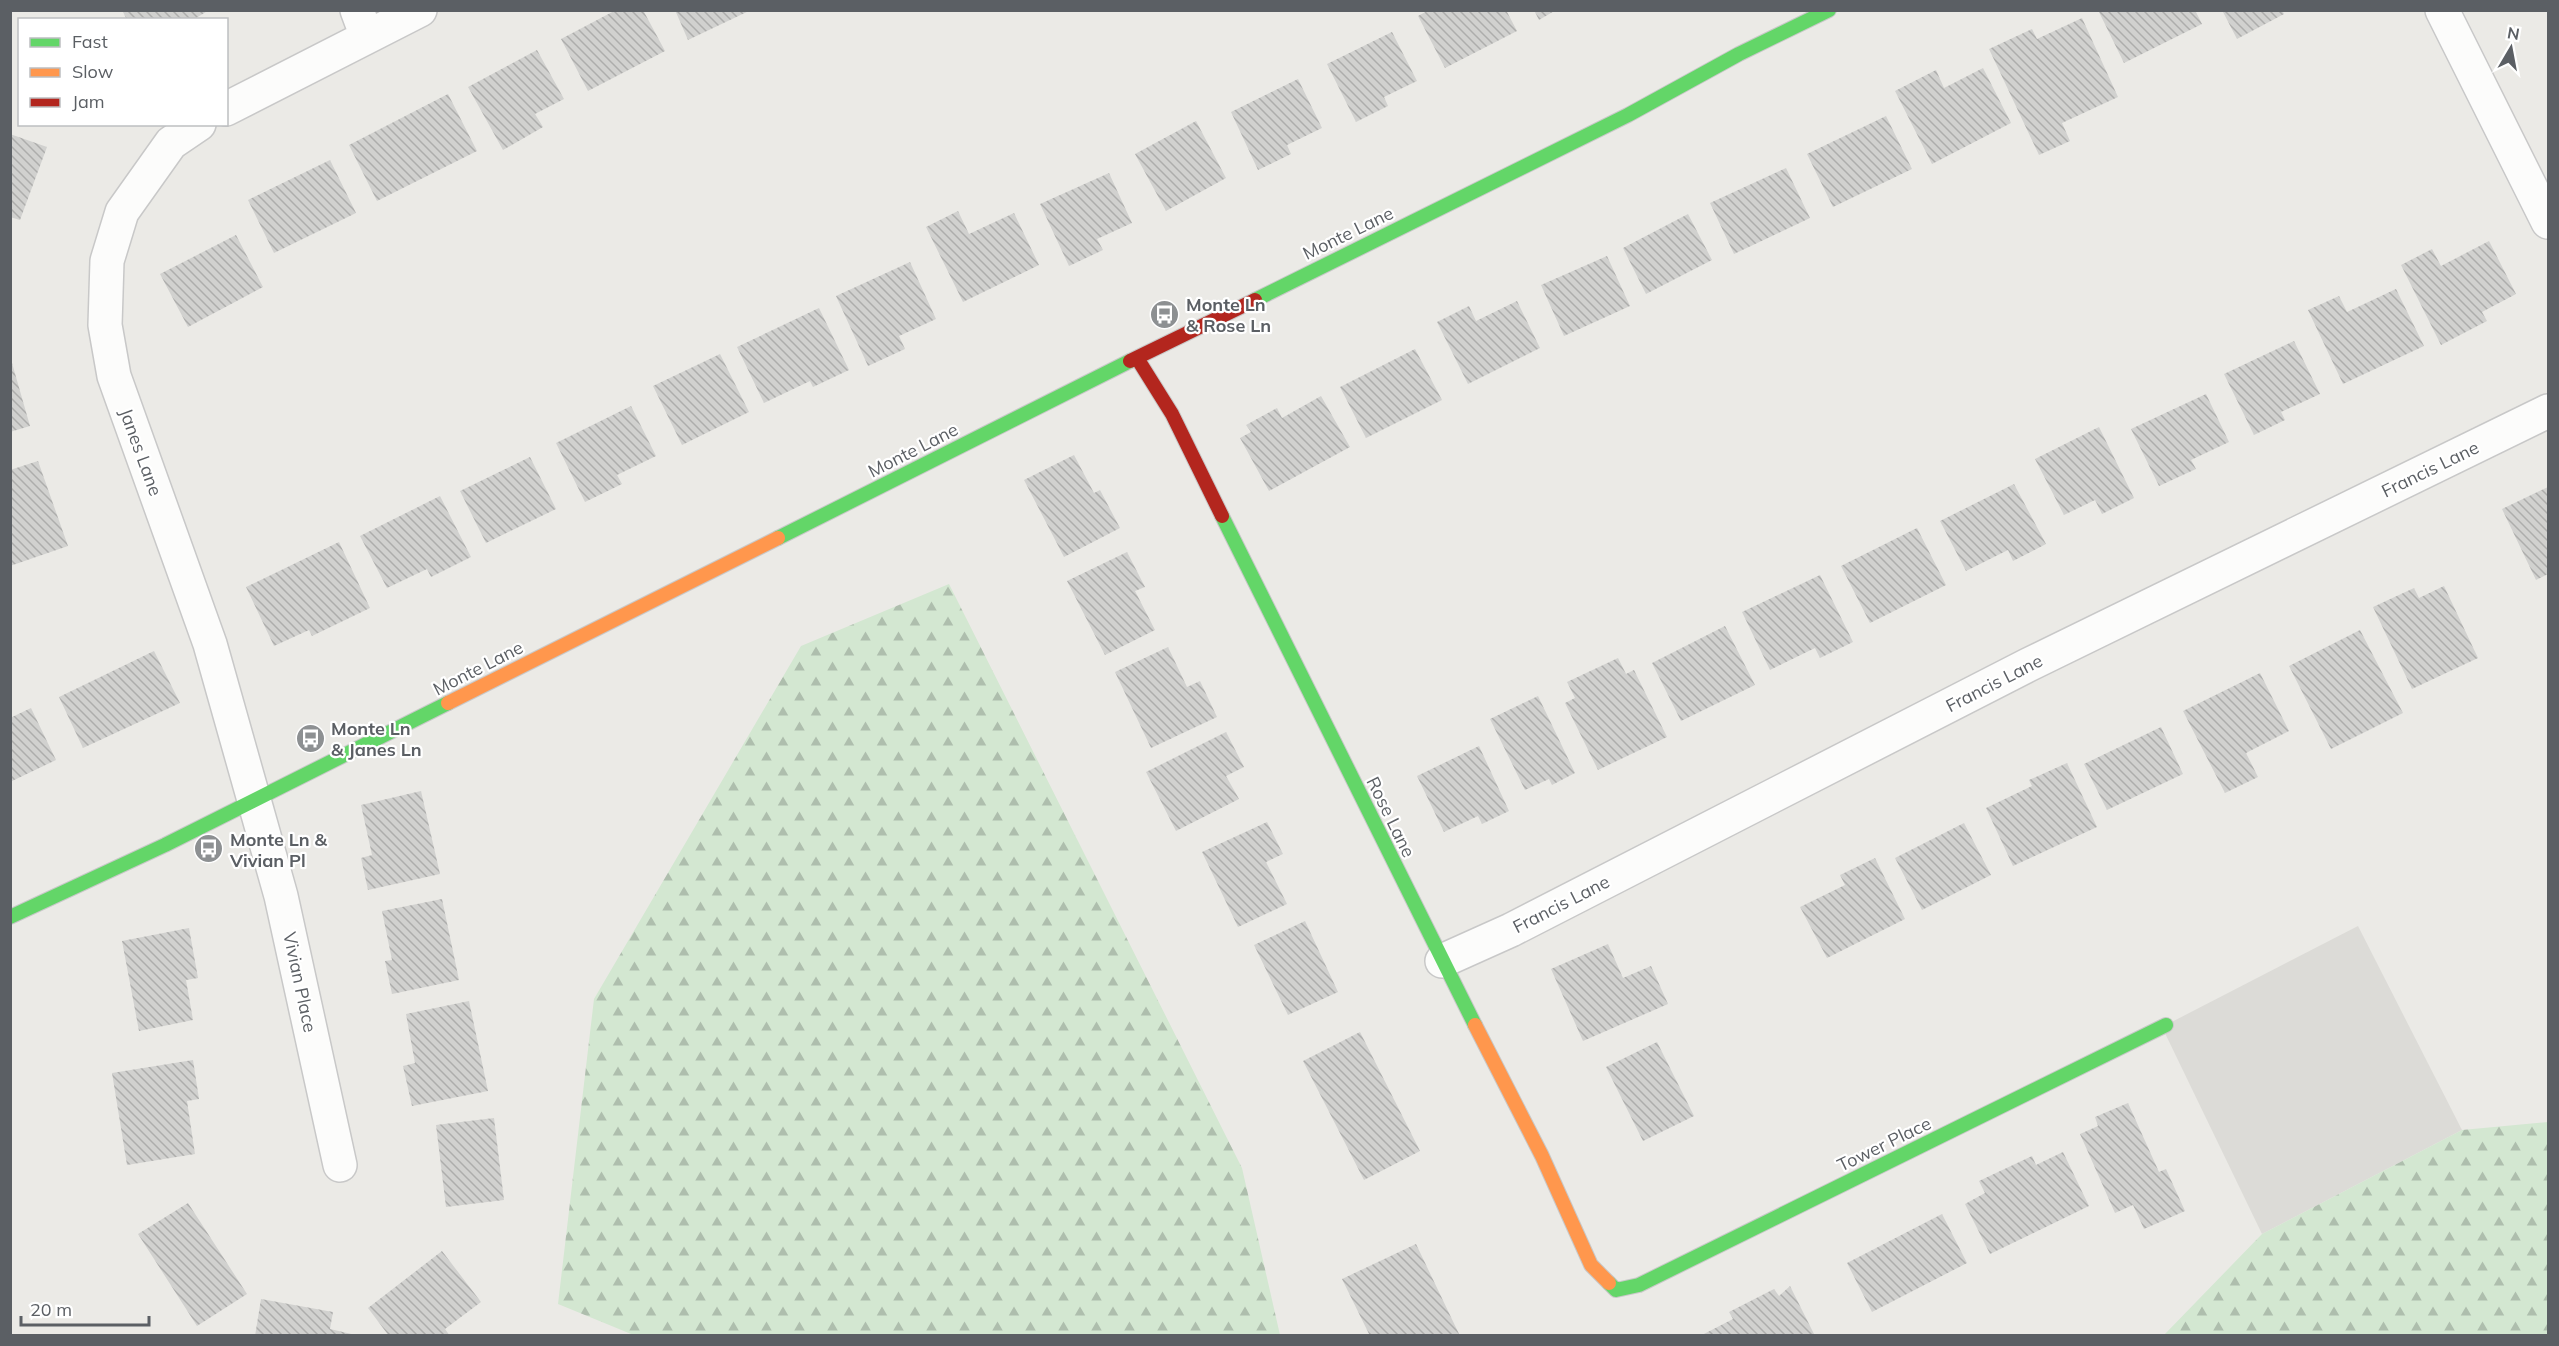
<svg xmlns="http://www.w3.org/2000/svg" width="2559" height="1346" font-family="Mulish,sans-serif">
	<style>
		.industrial { fill: #dcdbd7 }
		.forest { fill: url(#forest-firs) }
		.building { fill: url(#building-back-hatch) }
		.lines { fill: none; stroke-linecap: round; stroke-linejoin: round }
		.street-casing { stroke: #c8c8c8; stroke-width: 36 }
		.fast-casing { stroke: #c8c8c8; stroke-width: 16 }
		.slow-casing { stroke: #c8c8c8; stroke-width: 16 }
		.jam-casing { stroke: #c8c8c8; stroke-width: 16 }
		.street { stroke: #fcfcfb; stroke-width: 33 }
		.fast { stroke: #63d668; stroke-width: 14 }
		.slow { stroke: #ff974d; stroke-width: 14 }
		.jam { stroke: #b3261e; stroke-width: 14 }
		.labels { text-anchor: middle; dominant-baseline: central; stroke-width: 4.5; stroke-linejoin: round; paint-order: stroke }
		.street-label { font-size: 18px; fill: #5b5f64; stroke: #fff }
		.poi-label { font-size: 18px; font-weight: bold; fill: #5b5f64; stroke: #fff; text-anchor: start }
	</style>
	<defs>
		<pattern id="forest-firs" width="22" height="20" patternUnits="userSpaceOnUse" patternTransform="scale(1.5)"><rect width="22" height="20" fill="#d3e7d1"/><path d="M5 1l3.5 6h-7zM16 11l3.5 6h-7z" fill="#aebead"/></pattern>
		<pattern id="building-back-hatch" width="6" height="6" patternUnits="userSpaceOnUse" patternTransform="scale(1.5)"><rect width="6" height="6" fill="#d1d1cf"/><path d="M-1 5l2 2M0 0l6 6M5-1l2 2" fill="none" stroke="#adadac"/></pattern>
	</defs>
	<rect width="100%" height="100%" fill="#ebeae6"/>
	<path class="industrial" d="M2358,926L2462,1130L2262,1234L2162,1027Z"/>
	<path class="forest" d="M949,584L1242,1168L1280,1335L636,1336L558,1304L594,999L801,646Z
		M2548,1122V1335H2164L2262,1234L2462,1130Z"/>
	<path class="building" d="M122,10H209L193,20H127Z
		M616,10H643L665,51L588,91L561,39Z
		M675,10H751L688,40Z
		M1429,10H1506L1517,31L1445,68L1418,16Z
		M1534,10H1556L1539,20Z
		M2098,10H2195L2202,24L2124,63Z
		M2222,10H2282L2284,14L2237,39Z
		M2082,18L2118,97L2062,123L2070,141L2039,155L1989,49L2032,29L2037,39Z
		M1392,32L1417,81L1384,97L1388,106L1356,122L1327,64Z
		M537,50L564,99L535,114L543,127L503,150L468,87Z
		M1983,68L2011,123L1932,164L1895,91L1936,70L1944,88Z
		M1298,79L1322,128L1287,145L1291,154L1258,170L1231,112Z
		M448,94L477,151L377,201L349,145Z
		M1886,116L1912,169L1833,207L1807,154Z
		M1196,121L1226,178L1166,211L1135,154Z
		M10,134L47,147L20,220L10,217Z
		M330,160L356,213L274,253L248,200Z
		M1786,168L1810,218L1734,254L1710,203Z
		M1109,173L1132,223L1097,239L1103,250L1069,266L1040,204Z
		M958,211L969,234L1014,213L1039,265L963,302L926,227Z
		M1688,214L1712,260L1646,294L1623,248Z
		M236,235L263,287L188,327L160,274Z
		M2489,241L2516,294L2482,312L2487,321L2441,345L2401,265L2432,249L2441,266Z
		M1607,256L1630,306L1564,336L1541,285Z
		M910,262L936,319L899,336L905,349L868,366L836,296Z
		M2396,289L2424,346L2343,384L2308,310L2339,296L2347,312Z
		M1517,301L1540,348L1468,384L1437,322L1469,306L1476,321Z
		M819,308L849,370L813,387L810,381L764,403L737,347Z
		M2294,341L2320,394L2281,412L2285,420L2254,435L2224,374Z
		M1415,349L1442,400L1366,438L1340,387Z
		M720,354L749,412L682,445L653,386Z
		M10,356L30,426L10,432Z
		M2206,394L2229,442L2191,460L2196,469L2159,486L2131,429Z
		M1321,396L1350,447L1269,491L1240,438L1251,432L1246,425L1277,408L1282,418Z
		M631,406L656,456L617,475L622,484L585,502L556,443Z
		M2099,427L2134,498L2102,514L2095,500L2064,515L2035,459Z
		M1074,455L1094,493L1100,490L1120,528L1064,557L1024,480Z
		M530,457L556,509L486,543L460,491Z
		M38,461L68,546L10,566V470Z
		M2014,484L2046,544L2013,561L2008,550L1966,571L1940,521Z
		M2548,487V574L2536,580L2502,509Z
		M440,496L471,557L431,577L427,569L387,588L360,536Z
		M1917,528L1946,585L1870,623L1841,566Z
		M339,542L370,608L312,636L309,630L274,646L246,587Z
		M1127,552L1145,587L1135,591L1155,630L1105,655L1067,581Z
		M1820,575L1853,642L1820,658L1815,648L1770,670L1742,612Z
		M2444,586L2478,658L2412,689L2373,607L2414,588L2419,598Z
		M1725,626L1755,685L1681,721L1652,663Z
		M2360,630L2403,713L2331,749L2289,666Z
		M1168,647L1187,687L1200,681L1217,717L1151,748L1115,672Z
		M154,651L180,703L83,748L59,697Z
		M1618,658L1626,674L1634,670L1667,737L1598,770L1565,703L1575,698L1567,682Z
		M2260,673L2289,731L2246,753L2258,777L2225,793L2183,711Z
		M1538,696L1575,773L1552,785L1549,779L1525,790L1490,719Z
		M31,708L56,760L10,782V718Z
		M2161,727L2183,774L2107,810L2084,764Z
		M1226,732L1244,767L1226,776L1239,799L1176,831L1146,772Z
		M1479,746L1509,811L1482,824L1478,816L1444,832L1417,776Z
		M2067,763L2097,827L2013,866L1986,808L2032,786L2029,780Z
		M421,791L440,874L368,890L361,858L372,855L361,805Z
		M1267,822L1283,854L1266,862L1287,904L1238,927L1202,852Z
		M1964,823L1991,875L1922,910L1895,858Z
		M1875,858L1905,919L1827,958L1800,907L1845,885L1840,875Z
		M442,899L459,980L392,994L385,961L392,960L382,911Z
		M1305,921L1338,992L1288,1015L1254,945Z
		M189,928L198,978L186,980L193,1020L139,1031L122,941Z
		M1608,944L1623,978L1651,966L1668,1004L1583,1041L1551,969Z
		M469,1001L488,1091L412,1106L403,1066L415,1063L406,1014Z
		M1360,1032L1420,1151L1364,1180L1303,1061Z
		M1657,1042L1694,1116L1643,1141L1606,1067Z
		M193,1060L199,1099L187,1101L195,1154L127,1165L112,1073Z
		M2128,1103L2159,1172L2166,1169L2185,1211L2144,1229L2133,1205L2115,1213L2080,1134L2098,1126L2095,1117Z
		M494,1118L504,1200L446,1207L436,1125Z
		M2063,1152L2089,1206L1990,1254L1965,1204L1985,1193L1979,1181L2032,1156L2036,1165Z
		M188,1203L247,1294L197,1326L138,1234Z
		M1942,1214L1967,1263L1872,1312L1847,1263Z
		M1416,1244L1460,1336H1370L1342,1279Z
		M442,1251L481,1302L445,1329L450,1336H389L368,1308Z
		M1790,1286L1815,1336H1700L1733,1319L1729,1312L1774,1289L1779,1296Z
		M261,1299L333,1312L330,1329L360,1336H255Z"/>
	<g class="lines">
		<defs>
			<path id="street" d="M357,10L367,37
				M2442,10L2548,222
				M226,109L420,10
				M199,124L171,143L122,212L107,261L105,325L114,376L210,644L254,800L281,896L340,1165
				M1442,961L1511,930L2028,665L2548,411"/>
			<path id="fast" d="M1255,300L1628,115L1739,54L1829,10
				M1222,516L1475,1025
				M778,538L1130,361
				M10,917L165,845L448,703
				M1609,1283L1616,1290L1639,1285L2166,1025"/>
			<path id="slow" d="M448,703L778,538
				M1475,1025L1542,1156L1591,1265L1609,1283"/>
			<path id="jam" d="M1137,358L1172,414L1222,516
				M1130,361L1255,300"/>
		</defs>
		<use href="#street" class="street-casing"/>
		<use href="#fast" class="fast-casing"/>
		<use href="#slow" class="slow-casing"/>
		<use href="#jam" class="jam-casing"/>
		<use href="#street" class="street"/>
		<use href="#fast" class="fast"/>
		<use href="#slow" class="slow"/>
		<use href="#jam" class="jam"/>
	</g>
	<defs>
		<symbol id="bus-disc" viewBox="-11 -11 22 22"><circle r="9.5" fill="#8d9092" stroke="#fff"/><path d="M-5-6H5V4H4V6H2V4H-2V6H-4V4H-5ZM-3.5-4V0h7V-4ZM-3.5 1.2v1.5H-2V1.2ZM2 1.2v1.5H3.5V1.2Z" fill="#fff"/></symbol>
	</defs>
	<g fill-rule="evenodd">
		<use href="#bus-disc" x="1148" y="298" width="33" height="33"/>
		<use href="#bus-disc" x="294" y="722" width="33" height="33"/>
		<use href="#bus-disc" x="192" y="832" width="33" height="33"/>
	</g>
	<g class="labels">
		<g class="street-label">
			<text transform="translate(1348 233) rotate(-26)">Monte Lane</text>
			<text transform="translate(913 450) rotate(-27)">Monte Lane</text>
			<text transform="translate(141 452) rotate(70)">Janes Lane</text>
			<text transform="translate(2430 469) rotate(-26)">Francis Lane</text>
			<text transform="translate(478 668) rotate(-27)">Monte Lane</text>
			<text transform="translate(1994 683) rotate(-27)">Francis Lane</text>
			<text transform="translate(1391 817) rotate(64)">Rose Lane</text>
			<text transform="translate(1561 904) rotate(-27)">Francis Lane</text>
			<text transform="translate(300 982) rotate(78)">Vivian Place</text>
			<text transform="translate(1884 1144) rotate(-26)">Tower Place</text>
		</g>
		<g class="poi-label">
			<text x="1186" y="304">Monte Ln<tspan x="1186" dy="21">&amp; Rose Ln</tspan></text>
			<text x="331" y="728">Monte Ln<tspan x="331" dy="21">&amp; Janes Ln</tspan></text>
			<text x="230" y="839">Monte Ln &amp;<tspan x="230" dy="21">Vivian Pl</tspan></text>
		</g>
	</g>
	<rect width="2559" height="1346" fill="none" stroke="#5b5f64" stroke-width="24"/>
	<rect x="18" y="18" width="210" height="108" fill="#ffffff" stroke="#bdbfc1" stroke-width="1.5"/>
	<rect x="30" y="38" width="30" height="9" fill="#63d668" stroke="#bdbfc1" stroke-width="1.5"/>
	<text x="72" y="48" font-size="18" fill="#5b5f64">Fast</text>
	<rect x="30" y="68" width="30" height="9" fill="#ff974d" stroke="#bdbfc1" stroke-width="1.5"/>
	<text x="72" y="78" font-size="18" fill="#5b5f64">Slow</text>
	<rect x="30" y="98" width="30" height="9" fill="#b3261e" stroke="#bdbfc1" stroke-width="1.5"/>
	<text x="72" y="108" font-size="18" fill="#5b5f64">Jam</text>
	<g transform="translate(2511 48) rotate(10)" stroke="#ffffff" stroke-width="4.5" paint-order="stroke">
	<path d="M0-4.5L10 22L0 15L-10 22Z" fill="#5b5f64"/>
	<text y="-9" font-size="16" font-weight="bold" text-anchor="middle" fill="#5b5f64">N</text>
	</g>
	<path d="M21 1316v9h128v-9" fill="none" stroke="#5b5f64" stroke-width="3"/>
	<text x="30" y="1316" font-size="18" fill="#5b5f64" stroke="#ffffff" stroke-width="4.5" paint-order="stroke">20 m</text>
</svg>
